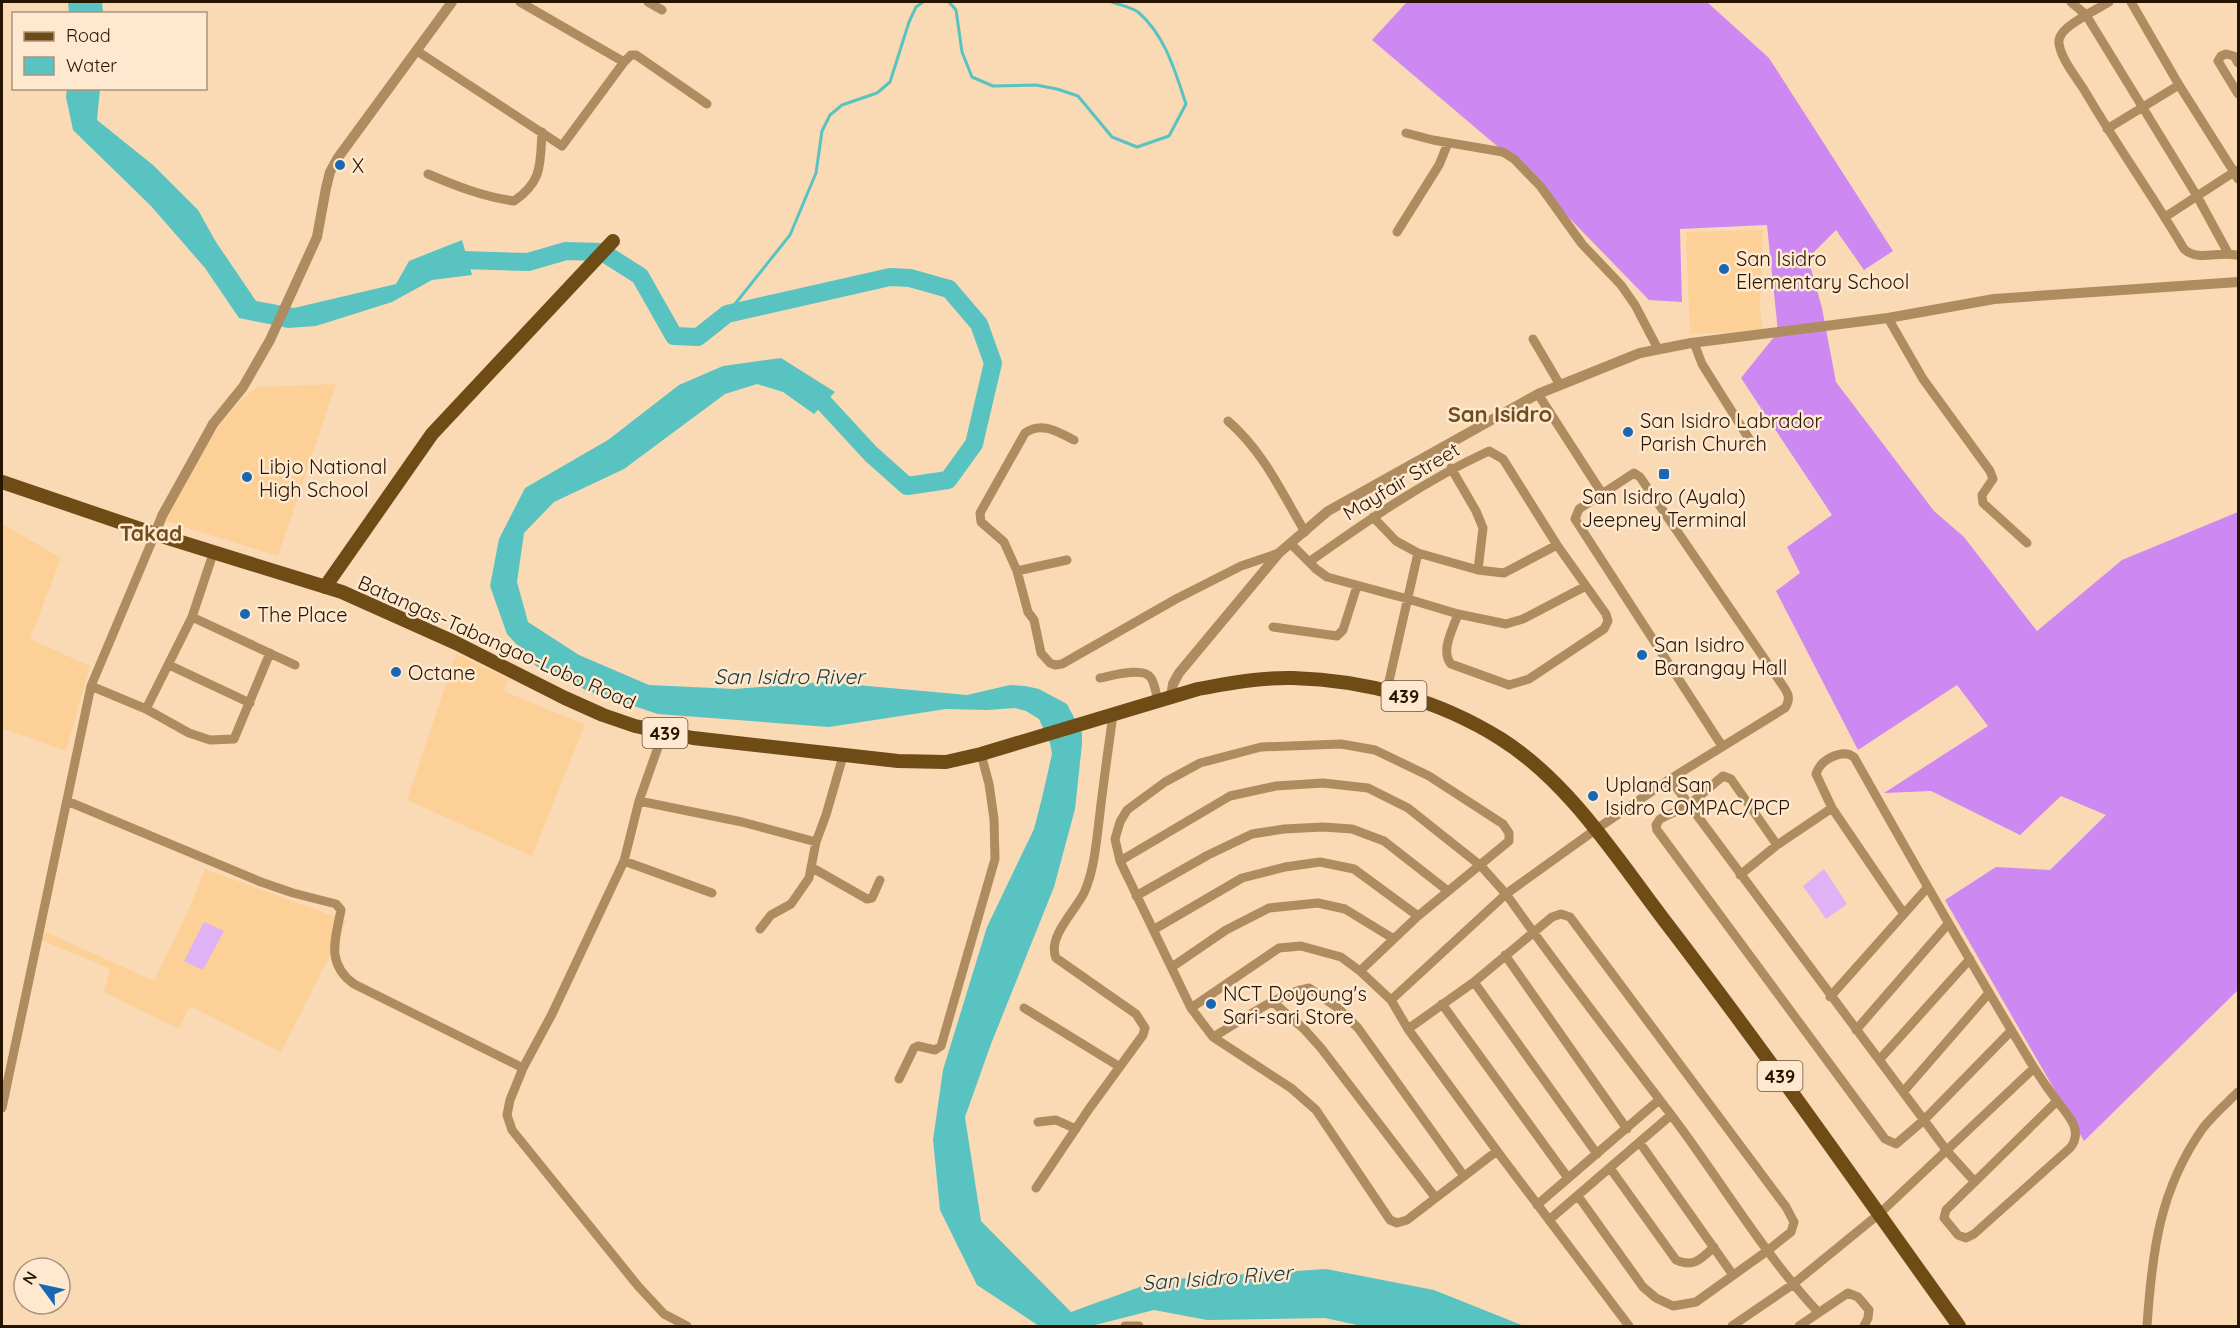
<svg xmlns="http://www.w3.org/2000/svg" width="2240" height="1328" font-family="Quicksand,sans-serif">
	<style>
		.built { fill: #fcd097 }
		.green { fill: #deb2f5 }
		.forest { fill: #ce88f1 }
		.water { fill: #59c3c1 }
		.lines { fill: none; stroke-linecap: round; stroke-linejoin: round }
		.stream { stroke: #59c3c1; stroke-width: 3 }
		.river { stroke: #59c3c1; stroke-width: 18 }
		.minor { stroke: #ae8c5f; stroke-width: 9 }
		.tertiary { stroke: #ae8c5f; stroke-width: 10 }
		.primary { stroke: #6f4b15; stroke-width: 14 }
		.poi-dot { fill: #1966b5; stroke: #fee9d0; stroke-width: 2 }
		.labels { text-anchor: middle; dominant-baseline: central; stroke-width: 5; stroke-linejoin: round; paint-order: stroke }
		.shield { fill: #fee9d0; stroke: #68553e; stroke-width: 1.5 }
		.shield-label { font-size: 18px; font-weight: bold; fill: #271500 }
		.poi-label { font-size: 20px; fill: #271500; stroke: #fee9d0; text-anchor: start }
		.street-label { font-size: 20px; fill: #271500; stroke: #fee9d0 }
		.neighbourhood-label { font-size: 21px; font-weight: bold; fill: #704e1b; stroke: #fee9d0 }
		.water-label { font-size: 21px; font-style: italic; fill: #173838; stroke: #fee9d0 }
		.quarter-label { font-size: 22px; font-weight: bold; fill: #704e1b; stroke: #fee9d0 }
	</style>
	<rect width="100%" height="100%" fill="#f9dab4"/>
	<path class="built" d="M1763,230L1760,306L1763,331L1690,334L1686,232Z
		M336,384L278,556L166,521L213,434L241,400L257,387Z
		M2,524L61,558L30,639L90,666L66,751L2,728Z
		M456,654L509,679L504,691L585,725L532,856L407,800Z
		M205,869L347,921L281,1052L190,1006L179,1029L104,992L110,969L41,940L46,932L154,981L194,898Z"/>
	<path class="green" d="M1824,869L1847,904L1826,919L1803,886Z
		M204,922L224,931L203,970L184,961Z"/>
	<path class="forest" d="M1407,2H1707L1769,58L1893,251L1864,270L1836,230L1808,258L1822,308L1836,382L1934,511L1964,537L2037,631L2122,560L2238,512V990L2084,1141L1945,900L1996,867L2050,870L2106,815L2061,796L2020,835L1931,791L1884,793L1988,726L1957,685L1858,750L1776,591L1800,573L1787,547L1832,515L1741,378L1778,332L1767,225L1680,229L1682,302L1649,300L1510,157L1372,40Z"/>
	<path class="water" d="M68,2H102L103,13H69Z
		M67,89H100L97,120L153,165L198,210L216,242L256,301L294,308L396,284L409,261L462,240L472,275L432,280L392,302L316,326L288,328L239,318L205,268L151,206L73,130L66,97Z
		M781,358L835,392L814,414L783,392L757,384L725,394L624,469L554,502L524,533L517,582L528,622L579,655L649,685L734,689L824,682L967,695L1010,685L1025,686L1039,689L1067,704L1082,733V744L1075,809L1054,887L991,1044L965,1117L981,1221L1071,1312L1159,1280L1326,1269L1434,1290L1524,1326H1362L1325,1318L1207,1320L1154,1310L1091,1326H1039L977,1285L940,1210L933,1140L943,1070L987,927L1034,829L1042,798L1052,754L1050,743L1039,719L1026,711L1015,708L987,710L946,709L829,727L658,714L588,691L536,666L507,634L490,586L499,539L525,488L608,440L679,385L723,366Z"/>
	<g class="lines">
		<path class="stream" d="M949,2L956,10L962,52L972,77L993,86L1036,85L1057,89L1078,96L1112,137L1137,147L1169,136L1186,104C1175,71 1165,35 1138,12C1131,7 1120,5 1112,2
			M727,314L790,235L816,173L822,131L830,115L842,105L877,93L890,82L909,22L916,7L923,2"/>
		<path class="river" d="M446,268L463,260L528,262L566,251L602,252L640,276L674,336L698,337L727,314L890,277L910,278L949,289L979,324L993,363L974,444L948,480L907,486L871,454L811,389L806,387"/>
		<path class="minor" d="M648,2L662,10
			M2071,2L2086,15C2077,21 2057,31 2059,44C2062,61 2077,78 2086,93C2117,146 2153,196 2184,249C2198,262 2218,251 2236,255
			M2109,2L2086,15L2197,196L2228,253
			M2131,2L2179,85L2234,172L2238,170
			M417,51L562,146L624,62L520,2
			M624,62L631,55H636L707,104
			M2238,63L2234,56L2226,54L2221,56L2218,61L2238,94
			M2107,129L2179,85
			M1406,133L1433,140L1503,152L1514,159L1541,187L1582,244L1621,285L1635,305L1658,349
			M428,174C456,186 484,197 514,201C543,181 540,164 542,132
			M2165,217L2234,172L2238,179
			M1397,232L1439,165L1448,143
			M1888,318L1923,379L1990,471L1993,479L1982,495L1983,503L2027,543
			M1533,339L1560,385
			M1694,343L1702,364L1751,442
			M1538,394L1603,495
			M1228,421C1263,451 1282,493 1305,532
			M1074,440C1058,432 1042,421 1025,433L980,513L981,522L1004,542L1017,571L1028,612L1034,620L1041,653L1050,663L1055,665L1062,664L1176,599L1241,566L1279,553
			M1451,468L1476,511L1483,528L1478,570
			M1373,517L1396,541L1418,553L1478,570L1504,573L1557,545
			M1291,544L1316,569L1327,577L1408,599L1458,614L1506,624L1523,619L1586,586
			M1309,562C1367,521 1424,481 1489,451L1503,459L1557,545L1606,614L1608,621L1604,629L1529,679L1509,685L1451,664C1440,651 1453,629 1458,614
			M1017,571L1067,560
			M192,617L295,665
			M1273,627L1337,636L1343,630L1357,586
			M169,665L250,703
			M1100,678C1111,676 1144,666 1151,678C1155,684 1156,694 1158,701
			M91,686L155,534
			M1387,690L1418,553
			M146,709L189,733L210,740L234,739L270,653
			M663,733L639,801L624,861L552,1014L523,1068L510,1100L507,1115L512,1130L638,1286L664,1314L687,1326
			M1670,779L1947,1151L1975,1182
			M67,801L261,882L293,893L336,904L341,910C335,940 326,964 354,984L523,1068
			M639,801L742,822L816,842
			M1777,845L1731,779L1723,776L1689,805L1660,819L1656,825L1657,830L1885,1139L1896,1144L1924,1120L2011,1031
			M624,861L712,893
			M1120,861L1230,796L1276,786L1323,783L1368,788L1408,808L1481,866L1506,894C1559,969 1616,1042 1672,1116C1721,1181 1762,1252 1818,1312
			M811,867L867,899L872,898L880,880
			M1740,875L1777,845L1832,808
			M1136,896L1208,855L1252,834L1284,829L1323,827L1352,829L1384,841L1448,891
			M1904,914L1832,808L1816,774C1820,760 1842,748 1854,757C1912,860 1970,962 2031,1063C2039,1076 2048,1089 2057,1101C2068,1115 2084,1131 2070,1148L1974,1234L1966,1238L1958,1235L1944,1218L1946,1210L2057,1101
			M760,929L771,915L791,904L809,878L816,842L826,815L843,756
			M1153,930L1242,878L1285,867L1320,862L1354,869L1418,916
			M1505,955L1627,1129
			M1172,967L1226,930L1269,908L1318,903L1345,909L1394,939
			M1360,971L1418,916L1509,841V833L1503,824L1429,776L1375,750L1341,744L1261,747L1200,763L1165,782L1127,810L1120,822L1115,839L1120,861L1191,1008L1213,1037L1291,1088L1316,1110L1390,1220L1397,1223L1407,1220L1497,1151
			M1474,982L1597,1154
			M1830,997L1927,888
			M1391,1000L1506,894L1595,830L1670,779L1785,708C1792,697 1787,692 1781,683L1640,477L1634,473L1579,509L1575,519L1722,746
			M1273,1002L1304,1029L1321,1048L1435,1197
			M1442,1004L1568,1178
			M1024,1008L1120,1067
			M1191,1008L1279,948L1301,946L1341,957L1360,971L1391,1000L1408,1029L1497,1151L1629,1326
			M1408,1029L1474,982L1552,917L1561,914L1570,917L1786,1207L1794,1222L1791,1232L1767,1251L1696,1302L1673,1306L1656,1298L1643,1287L1578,1196
			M1856,1030L1948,924
			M1213,1037C1241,1021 1277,994 1309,988L1338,1008L1358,1028L1464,1176
			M1880,1059L1970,959
			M899,1079L914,1048L918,1046L935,1050L941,1046L995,859L994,819L989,784L981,754
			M1904,1091L1989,993
			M2,1108L91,686L146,709L192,617L214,551
			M1038,1122L1056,1120L1076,1129
			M1640,1143L1733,1275
			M1610,1168L1676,1260C1694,1268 1701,1259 1714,1247
			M1036,1188L1089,1109L1143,1035L1145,1028L1136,1014L1056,958C1047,937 1075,911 1084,893C1094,871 1096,845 1099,821C1103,786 1108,750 1113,715
			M1537,1205L1659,1100
			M1549,1220L1671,1115
			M1125,1326H1139
			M1732,1326L1792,1285L1879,1214L2034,1068
			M1799,1326L1848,1293L1858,1297L1869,1310L1868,1318L1864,1326
			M2147,1326C2152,1253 2159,1190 2203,1128C2213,1115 2227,1103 2238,1092"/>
		<path class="tertiary" d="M155,534L162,516L213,424L243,387L270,340L317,237L326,188L330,172L337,159L452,2
			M1171,698L1173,684L1179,673L1279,553L1328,511L1538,394L1640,353L1691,343L1888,318L1994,299L2238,282"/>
		<path class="primary" d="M2,482L155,534L342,592L456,643L565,698L603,715L635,726L693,738L898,761L946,762L981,754L1198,689C1228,683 1262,677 1293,678C1366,680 1439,700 1501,739C1569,782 1616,857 1664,920C1766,1053 1862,1191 1959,1326
			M325,587L432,434L613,241"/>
	</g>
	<g class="poi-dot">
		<circle cx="340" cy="165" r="6"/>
		<circle cx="1724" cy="269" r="6"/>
		<circle cx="1628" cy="432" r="6"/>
		<rect x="1658" y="468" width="12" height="12" rx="3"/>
		<circle cx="247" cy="477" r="6"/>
		<circle cx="245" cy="614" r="6"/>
		<circle cx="1642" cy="655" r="6"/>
		<circle cx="396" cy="672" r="6"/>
		<circle cx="1593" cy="796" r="6"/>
		<circle cx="1211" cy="1004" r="6"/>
	</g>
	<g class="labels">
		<g class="shield">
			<rect x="1381.5" y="681" width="45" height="30" rx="4.5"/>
			<rect x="642.5" y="718" width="45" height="30" rx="4.5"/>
			<rect x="1757.5" y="1061" width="45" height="30" rx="4.5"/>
		</g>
		<g class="shield-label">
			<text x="1404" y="696">439</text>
			<text x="665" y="733">439</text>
			<text x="1780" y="1076">439</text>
		</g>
		<g class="poi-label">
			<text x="352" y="165">X</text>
			<text x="1736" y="258">San Isidro<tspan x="1736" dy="23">Elementary School</tspan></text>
			<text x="1640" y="420">San Isidro Labrador<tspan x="1640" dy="23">Parish Church</tspan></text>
			<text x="259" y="466">Libjo National<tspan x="259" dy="23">High School</tspan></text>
			<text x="1664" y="496" text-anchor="middle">San Isidro (Ayala)<tspan x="1664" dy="23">Jeepney Terminal</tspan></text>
			<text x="257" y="614">The Place</text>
			<text x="1654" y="644">San Isidro<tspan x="1654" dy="23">Barangay Hall</tspan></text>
			<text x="408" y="672">Octane</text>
			<text x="1605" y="784">Upland San<tspan x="1605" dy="23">Isidro COMPAC/PCP</tspan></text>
			<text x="1223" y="993">NCT Doyoung's<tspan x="1223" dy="23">Sari-sari Store</tspan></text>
		</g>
		<g class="street-label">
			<text transform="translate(1401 481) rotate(-31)">Mayfair Street</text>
			<text transform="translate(497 642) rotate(24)">Batangas-Tabangao-Lobo Road</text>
		</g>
		<g class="neighbourhood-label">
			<text x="151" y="533">Takad</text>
		</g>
		<g class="water-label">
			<text x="789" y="676">San Isidro River</text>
			<text transform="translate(1217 1277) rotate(-4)">San Isidro River</text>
		</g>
		<g class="quarter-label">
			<text x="1500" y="414">San Isidro</text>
		</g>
	</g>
	<rect width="2240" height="1328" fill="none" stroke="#271500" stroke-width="6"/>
	<rect x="12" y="12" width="195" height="78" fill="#fee9d0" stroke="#a8947d" stroke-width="1.5"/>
	<rect x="24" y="32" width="30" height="9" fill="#6f4b15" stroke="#a8947d" stroke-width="1.5"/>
	<text x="66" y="42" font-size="18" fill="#271500">Road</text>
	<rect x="24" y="57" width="30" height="18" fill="#59c3c1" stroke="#a8947d" stroke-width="1.5"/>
	<text x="66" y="72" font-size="18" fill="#271500">Water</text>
	<g transform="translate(42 1286) rotate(303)"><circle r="28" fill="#fee9d0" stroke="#a8947d" stroke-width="1.5"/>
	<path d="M0-4.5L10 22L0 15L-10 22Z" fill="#1966b5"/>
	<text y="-9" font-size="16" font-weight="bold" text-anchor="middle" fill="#271500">N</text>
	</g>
</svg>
